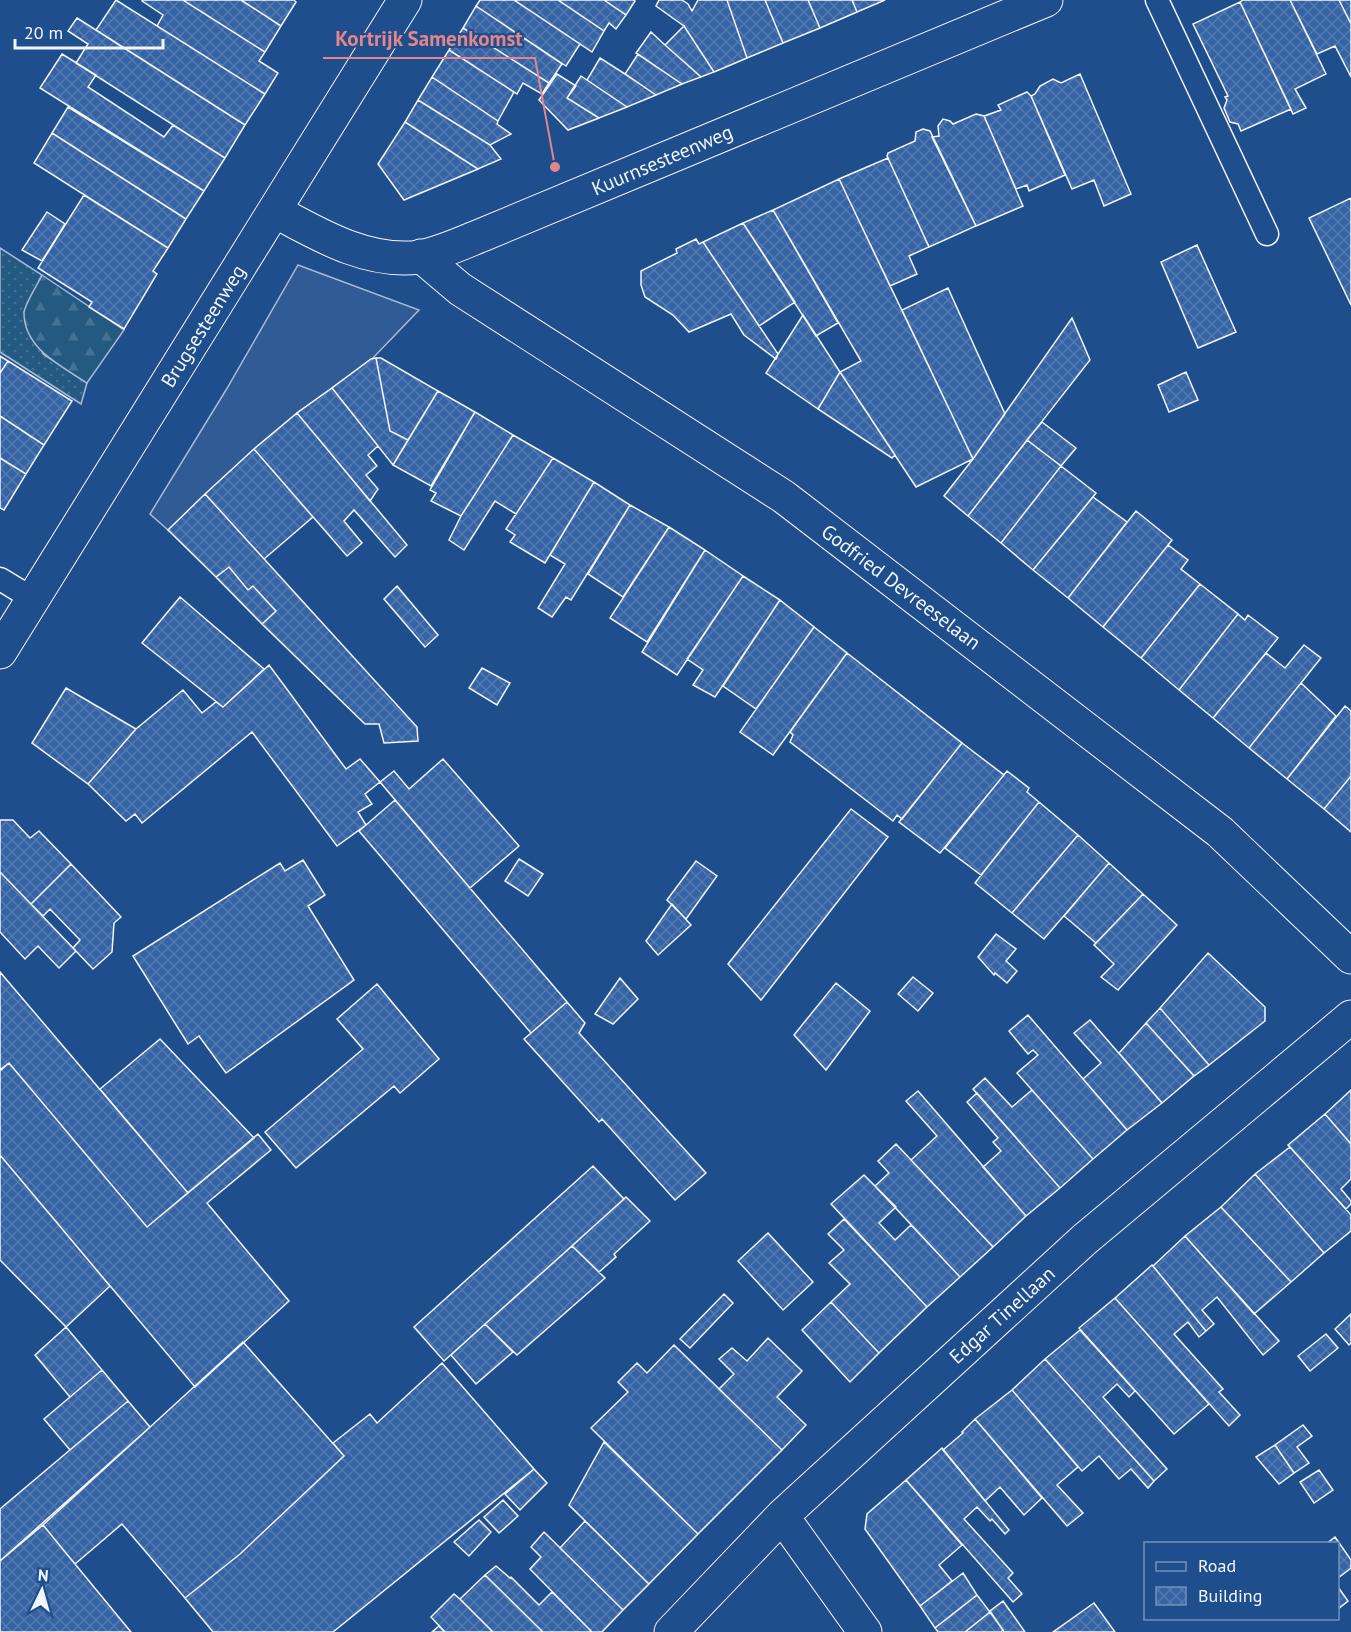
<svg xmlns="http://www.w3.org/2000/svg" width="1351" height="1632" font-family="'PT Sans',sans-serif">
	<style>
		.grass { fill: url(#grass-dots); stroke: #a8bbd7; stroke-width: 1.5 }
		.forest { fill: url(#forest-firs); stroke: #a8bbd7; stroke-width: 1.5 }
		.parking { fill: #305b95; stroke: #a8bbd7; stroke-width: 1.5 }
		.building { fill: url(#building-cross-hatch); stroke: #f2f6ff; stroke-width: 1.5 }
		.lines { fill: none; stroke-linecap: round; stroke-linejoin: round }
		.lane-casing { stroke: #f2f6ff; stroke-width: 25 }
		.street-casing { stroke: #f2f6ff; stroke-width: 35 }
		.secondary-casing { stroke: #f2f6ff; stroke-width: 35 }
		.primary-casing { stroke: #f2f6ff; stroke-width: 35 }
		.lane { stroke: #1f4e8c; stroke-width: 22 }
		.street { stroke: #1f4e8c; stroke-width: 33 }
		.secondary { stroke: #1f4e8c; stroke-width: 33 }
		.primary { stroke: #1f4e8c; stroke-width: 33 }
		.labels { text-anchor: middle; dominant-baseline: central; stroke-width: 4.5; stroke-linejoin: round; paint-order: stroke }
		.street-label { font-size: 20px; fill: #f2f6ff; stroke: #1f4e8c }
		.leader { fill: none; stroke: #e38589; stroke-width: 2 }
		.callout-dot { fill: #e38589; stroke: #1f4e8c; stroke-width: 2 }
		.callout-label { font-size: 21px; text-anchor: middle; font-weight: bold; fill: #e38589; stroke: #1f4e8c; stroke-width: 4.5; stroke-linejoin: round; paint-order: stroke }
	</style>
	<defs>
		<pattern id="grass-dots" width="8" height="8" patternUnits="userSpaceOnUse" patternTransform="scale(1.5)"><rect width="8" height="8" fill="#245a82"/><path d="M2 2h.1M6 6h.1" fill="none" stroke="#447295" stroke-width="1.8" stroke-linecap="round"/></pattern>
		<pattern id="forest-firs" width="22" height="20" patternUnits="userSpaceOnUse" patternTransform="scale(1.5)"><rect width="22" height="20" fill="#245a82"/><path d="M5 1l3.5 6h-7zM16 11l3.5 6h-7z" fill="#447295"/></pattern>
		<pattern id="building-cross-hatch" width="8" height="8" patternUnits="userSpaceOnUse" patternTransform="scale(1.5)"><rect width="8" height="8" fill="#3563a3"/><path d="M0 0l8 8M0 8l8-8" fill="none" stroke="#537ab1"/></pattern>
	</defs>
	<rect width="100%" height="100%" fill="#1f4e8c"/>
	<path class="grass" d="M0,248L42,275L24,312L43,354L87,383L81,404L0,352Z"/>
	<path class="forest" d="M42,275L124,330L87,383C62,366 24,349 24,313C24,305 38,284 42,275Z"/>
	<path class="parking" d="M298,265L419,310L371,360L297,413L254,449L168,530L150,514L226,390Z"/>
	<path class="building" d="M116,0L265,94L245,125L96,30Z
		M143,0H183L265,52L259,61L278,73L265,94L157,26L163,15L142,1Z
		M183,0H241L281,26L265,52Z
		M241,0H294L296,2L281,26Z
		M480,0H514L580,44L566,66L476,6Z
		M514,0H558L604,31L592,52Z
		M558,0H604L626,15L616,29L609,23L604,31Z
		M604,0H634L635,1L626,15Z
		M659,0H682L688,4L692,11L698,0H727L747,58L714,72L684,26L656,6Z
		M727,0H765L783,43L747,58Z
		M765,0H808L820,28L783,43Z
		M808,0H852L857,12L820,28Z
		M852,0H885L857,12Z
		M1243,0H1290L1326,74L1295,89L1306,108L1293,114L1240,2Z
		M1290,0H1339L1351,24V77L1335,46L1317,54Z
		M1339,0H1351V24Z
		M1240,2L1291,109L1241,131L1238,124L1230,122L1224,108L1227,100L1225,97L1228,96L1193,24Z
		M476,6L562,64L549,83L463,28Z
		M77,18L245,125L225,158L76,63L88,44L68,31Z
		M684,26L714,72L701,77L665,45Z
		M463,28L549,83L542,94L523,83L517,94L449,50Z
		M651,32L665,45L701,77L682,84L636,53Z
		M449,50L514,92L498,121L432,77Z
		M62,54L96,75L88,87L164,137L173,125L225,158L204,191L40,88Z
		M638,54L682,84L656,95L625,74Z
		M600,58L625,74L656,95L627,107L587,80Z
		M557,74L576,86L567,98L599,118L568,130L539,100Z
		M1080,74L1131,194L1104,206L1094,180L1072,189L1031,96L1035,94L1040,86L1053,79L1061,83Z
		M581,76L587,80L627,107L599,118L567,98Z
		M432,77L498,121L497,124L511,134L490,145L418,100Z
		M1027,92L1031,96L1065,175L1029,191L1027,185L1016,189L984,116L1001,110L998,105Z
		M418,100L490,145L501,159L478,169L405,122Z
		M68,107L204,191L186,219L52,133Z
		M976,114L984,116L1023,206L976,226L932,137L939,136L938,126L943,119L950,121L953,124Z
		M405,122L478,169L404,200L378,164Z
		M923,129L930,131L976,226L929,247L887,156L888,153L915,141L916,132Z
		M52,133L186,219L168,248L34,163Z
		M888,158L929,247L909,256L917,274L890,286L839,179Z
		M839,179L973,459L916,487L840,372L861,361L773,210Z
		M84,195L168,248L153,271L157,274L124,329L89,307L92,302L38,268Z
		M1351,198V305L1309,218Z
		M773,210L838,323L816,336L743,223Z
		M47,212L65,224L42,261L22,250Z
		M743,223L795,302L759,326L703,242Z
		M696,239L699,244L703,242L778,354L776,359L744,335L731,314L689,332L673,315L645,297L641,285V271L677,253L676,249Z
		M1197,245L1236,332L1198,348L1161,262Z
		M948,288L1005,414L973,459L902,310Z
		M803,315L840,372L818,409L766,373Z
		M1072,318L1090,360L968,516L944,496L973,459Z
		M0,356L8,361L0,373Z
		M376,358L390,431L408,440L393,465L332,388L371,359Z
		M376,358H381L438,391L408,440L390,431Z
		M8,361L72,401L44,445L0,416V373Z
		M840,372L895,455L892,458L818,409Z
		M1186,372L1198,400L1169,412L1158,385Z
		M332,388L378,446L368,455L377,466L366,475L378,489L370,501L297,413Z
		M438,391L475,412L431,486L393,465Z
		M475,412L513,435L461,516L431,501L436,493L430,490Z
		M297,413L407,545L395,557L354,510L344,521L362,543L347,556L254,449Z
		M0,416L44,445L26,474L0,458Z
		M1042,422L1076,448L1061,466L1027,440Z
		M513,435L553,458L516,514L495,501L464,550L449,540L461,516Z
		M1027,440L1061,466L1001,543L968,516Z
		M254,449L313,517L264,559L205,494Z
		M0,458L26,474L4,510L0,508Z
		M553,458L594,482L545,563L510,542L515,535L506,529Z
		M1061,466L1096,493L1033,570L1001,543Z
		M594,482L630,505L571,600L566,597L552,617L538,608L565,564L550,555Z
		M205,494L417,727L418,741L384,743L379,724H365L262,624L276,611L253,586L248,590L229,567L216,577L168,530Z
		M1093,497L1127,522L1068,598L1033,570Z
		M630,505L669,527L623,597L588,574Z
		M1136,511L1172,540L1103,627L1068,598Z
		M669,527L705,550L647,642L610,618Z
		M1168,545L1188,560L1181,569L1200,584L1141,658L1103,627Z
		M705,550L743,576L677,675L642,652Z
		M229,567L248,590L253,586L276,611L262,624L216,577Z
		M743,576L780,600L715,697L693,685L703,670L687,659Z
		M1200,584L1238,614L1179,690L1141,658Z
		M397,586L438,635L425,647L384,599Z
		M180,597L264,669L223,707L142,643Z
		M780,600L814,627L756,709L723,686Z
		M1238,614L1245,620L1248,615L1278,638L1213,718L1179,690Z
		M814,627L847,653L773,755L740,732Z
		M1304,645L1321,658L1249,748L1213,718L1266,653L1285,668Z
		M847,653L962,743L902,819L897,815L893,821L790,742L793,735L790,732Z
		M269,665L346,769L360,759L380,782L365,794L372,804L358,812L366,825L337,846L252,732L142,823L135,814L126,821L88,784L136,729L183,690L202,713L216,702L223,707Z
		M482,668L510,683L497,705L469,688Z
		M1301,683L1336,716L1287,779L1249,748Z
		M66,688L136,729L88,784L32,743Z
		M1345,706L1351,711V776L1324,809L1287,779Z
		M962,743L1004,775L940,853L899,822Z
		M443,759L519,846L470,888L380,782L394,771L409,789Z
		M1007,771L1029,788L1027,792L1039,802L981,875L945,848Z
		M1351,776V832L1324,809Z
		M395,800L567,1002L531,1033L359,831Z
		M1039,802L1078,835L1012,913L975,883Z
		M851,809L888,837L761,1000L728,964Z
		M0,820H13L30,838L39,831L71,864L31,904L0,872Z
		M1078,835L1109,863L1044,939L1012,913Z
		M519,859L543,874L528,896L505,881Z
		M303,860L325,895L308,906L354,980L226,1073L199,1036L188,1044L133,956L280,863L285,871Z
		M696,861L717,876L686,919L667,900Z
		M1109,863L1143,894L1096,943L1064,916Z
		M71,864L121,917L114,923L112,952L93,969L73,948L80,940L50,909L43,916L31,904Z
		M0,872L76,951L59,968L38,946L25,959L0,932Z
		M1143,894L1177,925L1118,990L1101,977L1114,964L1094,945Z
		M672,904L691,925L658,955L646,941Z
		M996,934L1016,949L1006,961L1017,971L1007,983L995,973L994,975L978,957Z
		M1208,953L1265,1007V1021L1209,1065L1160,1008Z
		M0,972L188,1193L147,1227L9,1063L0,1070Z
		M913,977L933,993L918,1011L898,994Z
		M620,978L638,999L613,1024L595,1014Z
		M836,983L870,1011L826,1070L794,1035Z
		M377,984L439,1059L400,1093L394,1086L296,1168L265,1132L363,1049L337,1019Z
		M567,1002L585,1023L579,1033L706,1173L675,1200L602,1119L599,1122L524,1039Z
		M1160,1008L1209,1065L1194,1076L1146,1023Z
		M1028,1015L1127,1130L1093,1159L1017,1073L1038,1055L1033,1050L1028,1054L1009,1031Z
		M1090,1020L1162,1103L1127,1130L1083,1079L1101,1063L1074,1033Z
		M1146,1023L1194,1076L1162,1103L1119,1053Z
		M160,1039L254,1138L188,1193L100,1089Z
		M9,1063L147,1227L258,1134L271,1150L207,1203L289,1301L195,1387L0,1155V1071Z
		M985,1078L1012,1107L1032,1090L1093,1159L1060,1188L973,1089Z
		M1351,1090V1144L1325,1114Z
		M918,1091L1026,1216L993,1247L911,1160L937,1136L906,1101Z
		M977,1093L1060,1188L1026,1216L983,1167L1001,1151L993,1142L998,1138L967,1102Z
		M1325,1114L1351,1144V1179L1341,1189L1351,1201V1204L1346,1209L1288,1145Z
		M896,1144L993,1247L960,1277L875,1186L889,1173L878,1161Z
		M1290,1147L1351,1215V1231L1324,1253L1255,1174Z
		M0,1155L110,1286L66,1327L0,1260Z
		M593,1166L624,1199L444,1361L414,1327Z
		M1255,1174L1324,1253L1291,1282L1221,1207Z
		M864,1175L896,1207L879,1223L895,1240L911,1225L960,1277L927,1307L831,1204Z
		M626,1197L650,1221L614,1254L616,1257L599,1272L572,1246Z
		M1221,1207L1291,1282L1254,1314L1185,1236Z
		M844,1219L927,1307L879,1353L831,1302L850,1284L829,1263L844,1250L828,1234Z
		M768,1233L813,1282L783,1310L738,1261Z
		M1185,1236L1279,1341L1263,1355L1217,1297L1202,1310L1214,1324L1206,1331L1153,1266Z
		M572,1246L605,1278L517,1355L485,1324Z
		M1152,1265L1206,1331L1199,1337L1188,1322L1174,1334L1223,1389L1219,1392L1240,1415L1229,1426L1115,1298Z
		M724,1294L733,1303L690,1348L680,1339Z
		M1115,1298L1209,1404L1174,1434L1079,1328Z
		M831,1302L879,1353L850,1382L802,1330Z
		M1351,1314V1343L1349,1345L1335,1329Z
		M485,1324L513,1352L476,1384L451,1355Z
		M66,1327L102,1370L70,1397L35,1355Z
		M1080,1330L1135,1391L1129,1397L1117,1384L1103,1397L1167,1469L1154,1481L1045,1359Z
		M1326,1334L1338,1348L1310,1371L1298,1356Z
		M768,1338L802,1371L777,1397L806,1425L782,1450L719,1389L734,1374L719,1359L732,1348L747,1361Z
		M243,1342L344,1456L240,1554L185,1598L122,1524L75,1564L43,1525Z
		M674,1345L782,1450L698,1534L591,1428L628,1392L618,1382L637,1363L647,1373Z
		M1045,1359L1154,1481L1148,1488L1131,1469L1119,1479L1099,1456L1082,1471L1012,1390Z
		M442,1363L534,1469L333,1632H213L185,1598L240,1554L344,1456L333,1443L370,1414L377,1423Z
		M102,1370L128,1401L70,1450L44,1419Z
		M1012,1390L1078,1467L1057,1485L1083,1513L1067,1526L975,1419Z
		M128,1401L150,1427L0,1561V1509Z
		M975,1419L1042,1498L1024,1515L1000,1487L985,1501L943,1450L963,1433L962,1432Z
		M1303,1425L1312,1436L1297,1447L1309,1463L1294,1473L1275,1445Z
		M604,1442L698,1534L649,1584L569,1505Z
		M1275,1445L1294,1473L1279,1484L1256,1457Z
		M942,1448L1009,1530L1005,1534L992,1519L990,1521L977,1507L964,1519L1013,1573L1008,1578L1022,1594L1013,1602L906,1480Z
		M534,1469L547,1483L520,1510L505,1494Z
		M1319,1470L1333,1490L1314,1503L1300,1482Z
		M906,1480L962,1545L939,1565L952,1581L920,1606L865,1529L867,1514Z
		M503,1500L518,1516L499,1533L484,1517Z
		M479,1520L491,1532L469,1556L454,1542Z
		M585,1521L649,1584L623,1610L560,1548Z
		M43,1525L75,1564L131,1632H0V1561Z
		M544,1532L623,1610L602,1632H592L530,1569L541,1557L531,1547Z
		M1335,1537L1351,1560V1568L1338,1578V1544H1326Z
		M496,1566L510,1578L511,1577L539,1605L552,1592L592,1632H543L485,1575Z
		M963,1573L977,1595L935,1628L920,1606Z
		M485,1575L543,1632H493L460,1599Z
		M1338,1587L1348,1601L1338,1609Z
		M454,1594L460,1599L493,1632H445L431,1617Z
		M977,1595L990,1612L965,1632H938L935,1628Z
		M1003,1601L1025,1632H1004L990,1611Z
		M1094,1603L1115,1632H1053Z
		M990,1612L1003,1630L1001,1632H965Z
		M439,1626L445,1632H432Z"/>
	<g class="lines">
		<defs>
			<path id="lane" d="M1157,0L1267,234
				M0,579L33,599"/>
			<path id="street" d="M421,256L460,289L784,497L1220,832L1351,957
				M782,1516L865,1632
				M671,1632L782,1516L1085,1239L1351,1017"/>
			<path id="secondary" d="M275,211C319,235 368,264 420,257C441,253 462,243 482,235L1046,0"/>
			<path id="primary" d="M0,652L405,0"/>
		</defs>
		<use href="#lane" class="lane-casing"/>
		<use href="#street" class="street-casing"/>
		<use href="#secondary" class="secondary-casing"/>
		<use href="#primary" class="primary-casing"/>
		<use href="#lane" class="lane"/>
		<use href="#street" class="street"/>
		<use href="#secondary" class="secondary"/>
		<use href="#primary" class="primary"/>
	</g>
	<g class="labels">
		<g class="street-label">
			<text transform="translate(662 160) rotate(-23)">Kuurnsesteenweg</text>
			<text transform="translate(203 326) rotate(-58)">Brugsesteenweg</text>
			<text transform="translate(901 587) rotate(37)">Godfried Devreeselaan</text>
			<text transform="translate(1002 1315) rotate(-42)">Edgar Tinellaan</text>
		</g>
	</g>
	<path class="leader" d="M555 167L535 58H323"/>
	<circle class="callout-dot" cx="555" cy="167" r="6"/>
	<g class="callout-label">
		<text x="429" y="46">Kortrijk Samenkomst</text>
	</g>
	<rect x="1144" y="1542" width="195" height="78" fill="#1f4e8c" stroke="#7391ba" stroke-width="1.5"/>
	<rect x="1156" y="1562" width="30" height="9" fill="#1f4e8c" stroke="#7391ba" stroke-width="1.5"/>
	<text x="1198" y="1572" font-size="18" fill="#f2f6ff">Road</text>
	<rect x="1156" y="1587" width="30" height="18" fill="url(#building-cross-hatch)" stroke="#7391ba" stroke-width="1.5"/>
	<text x="1198" y="1602" font-size="18" fill="#f2f6ff">Building</text>
	<g transform="translate(42 1590) rotate(5)" stroke="#1f4e8c" stroke-width="4.5" paint-order="stroke">
	<path d="M0-4.5L10 22L0 15L-10 22Z" fill="#f2f6ff"/>
	<text y="-9" font-size="16" font-weight="bold" text-anchor="middle" fill="#f2f6ff">N</text>
	</g>
	<path d="M15 39v9h148v-9" fill="none" stroke="#f2f6ff" stroke-width="3"/>
	<text x="24" y="39" font-size="18" fill="#f2f6ff" stroke="#1f4e8c" stroke-width="4.5" paint-order="stroke">20 m</text>
</svg>
